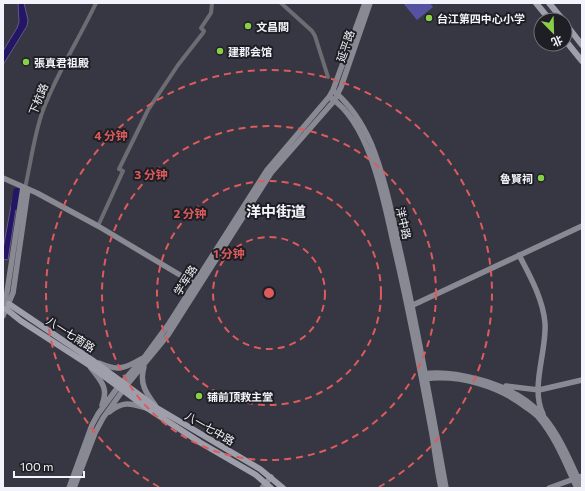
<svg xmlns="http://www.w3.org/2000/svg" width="585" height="491" font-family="Commissioner,'Noto Sans SC',sans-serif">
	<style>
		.green { fill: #5552a1 }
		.water { fill: #241663; stroke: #625891 }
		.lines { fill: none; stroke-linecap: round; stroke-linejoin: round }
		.river { stroke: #241663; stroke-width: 8 }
		.street { stroke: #6c6c72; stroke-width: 4 }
		.secondary { stroke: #888992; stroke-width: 5.5 }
		.primary { stroke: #9e9faa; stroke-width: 6 }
		.ring { fill: none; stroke: #dd5b5d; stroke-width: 2; stroke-dasharray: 7 5 }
		.poi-dot { fill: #89ce48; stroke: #1e1e24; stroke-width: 1.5 }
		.labels { text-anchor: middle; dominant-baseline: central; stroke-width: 4; stroke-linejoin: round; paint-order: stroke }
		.poi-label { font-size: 11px; font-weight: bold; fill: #f3f3fb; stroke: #1e1e24; text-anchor: start }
		.street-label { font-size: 11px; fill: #f3f3fb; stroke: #1e1e24 }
		.district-label { font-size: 15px; font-weight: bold; fill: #f3f3fb; stroke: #1e1e24 }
		.centre { fill: #dd5b5d; stroke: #1e1e24; stroke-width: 2 }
		.ring-label { font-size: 12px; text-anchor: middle; font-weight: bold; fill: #dd5b5d; stroke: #1e1e24; stroke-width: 4; stroke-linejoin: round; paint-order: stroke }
	</style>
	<rect width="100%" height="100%" fill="#363742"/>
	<path class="green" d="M403,3H430L433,7L417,20Z"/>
	<path class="water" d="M18,3H24L28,20L27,26L3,65V51L17,28L19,22Z
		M13,195L18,196L8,260L3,259V249Z"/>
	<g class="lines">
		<path class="river" d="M15,206L17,192"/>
		<path class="street" d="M281,3L312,31L315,36L328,77
			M25,188C31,162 34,135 43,110C57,73 79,39 96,3
			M98,226L123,171L119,169L148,110L178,65L203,33L204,31L201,28L211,13L212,3"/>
		<path class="secondary" d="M336,93C351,106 363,125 371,143C385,177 392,214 400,250C418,329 432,409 446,488
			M331,98C373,126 385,210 396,255C410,315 421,374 432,434C435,452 437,470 441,488
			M3,178L37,193L98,226L195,284
			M519,255C530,276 543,299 545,323C547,351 530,388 543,414
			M3,305L7,292L23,187
			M413,305L582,226
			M3,316L13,293L28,189
			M99,363C117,371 124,369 141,359
			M144,367C139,383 146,393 155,405
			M91,368C101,381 109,388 102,405
			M423,374C442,371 459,374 477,379C543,396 556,429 582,487
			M424,379C459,374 499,386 527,408C531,411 536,414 539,418C556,438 566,465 577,488
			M506,386L539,390L582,380
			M109,412C123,401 130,403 146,408
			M69,488L92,425L98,414L118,387L146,355L168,325L267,170L329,97L333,90L365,3
			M74,488L95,433L103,418L126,386L168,335L271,173L334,101L341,87L370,3
			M262,488L271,477
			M549,488L582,476"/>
		<path class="primary" d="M536,3L550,20
			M549,3L563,20
			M565,23L582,45
			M565,40L582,61
			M9,304L92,360L157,408L260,469L283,488
			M6,309L21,321L89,365L147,408L201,443L256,475L271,488"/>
	</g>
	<g class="ring">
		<circle cx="269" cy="293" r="56"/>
		<circle cx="269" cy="293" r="112"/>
		<circle cx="269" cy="293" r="167"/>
		<path d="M159 487A223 223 0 1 1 379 487"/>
	</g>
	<g class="poi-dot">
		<circle cx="429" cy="18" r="4"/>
		<circle cx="248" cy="26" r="4"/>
		<circle cx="220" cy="51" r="4"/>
		<circle cx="26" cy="62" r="4"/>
		<circle cx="541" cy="178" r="4"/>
		<circle cx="199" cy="396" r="4"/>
	</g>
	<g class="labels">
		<g class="poi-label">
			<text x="437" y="18">台江第四中心小学</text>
			<text x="256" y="26">文昌閣</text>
			<text x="228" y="51">建郡会馆</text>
			<text x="34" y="62">張真君祖殿</text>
			<text x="533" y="178" text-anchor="end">魯賢祠</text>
			<text x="207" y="396">铺前顶救主堂</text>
		</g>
		<g class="street-label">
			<text transform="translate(345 46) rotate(-71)">延平路</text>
			<text transform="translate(38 99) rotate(-68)">下杭路</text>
			<text transform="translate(404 223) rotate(77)">洋中路</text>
			<text transform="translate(185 280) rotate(-58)">学军路</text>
			<text transform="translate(71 334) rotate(33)">八一七南路</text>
			<text transform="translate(210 428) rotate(30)">八一七中路</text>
		</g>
		<g class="district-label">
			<text x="276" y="211">洋中街道</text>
		</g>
	</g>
	<circle cx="269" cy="293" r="6" class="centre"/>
	<g class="ring-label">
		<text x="111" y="140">4 分钟</text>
		<text x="151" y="179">3 分钟</text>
		<text x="190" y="218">2 分钟</text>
		<text x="229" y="258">1 分钟</text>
	</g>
	<rect width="585" height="491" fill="none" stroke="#f3f3fb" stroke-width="8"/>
	<g transform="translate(553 32) rotate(157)"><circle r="19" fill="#1e1e24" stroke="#73737a"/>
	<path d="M0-3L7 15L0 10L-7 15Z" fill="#89ce48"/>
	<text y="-6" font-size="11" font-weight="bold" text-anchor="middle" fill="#f3f3fb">北</text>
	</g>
	<path d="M14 471v6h70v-6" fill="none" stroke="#f3f3fb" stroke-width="2"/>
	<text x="20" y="471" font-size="12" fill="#f3f3fb" stroke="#1e1e24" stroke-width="3" paint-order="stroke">100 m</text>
</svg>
